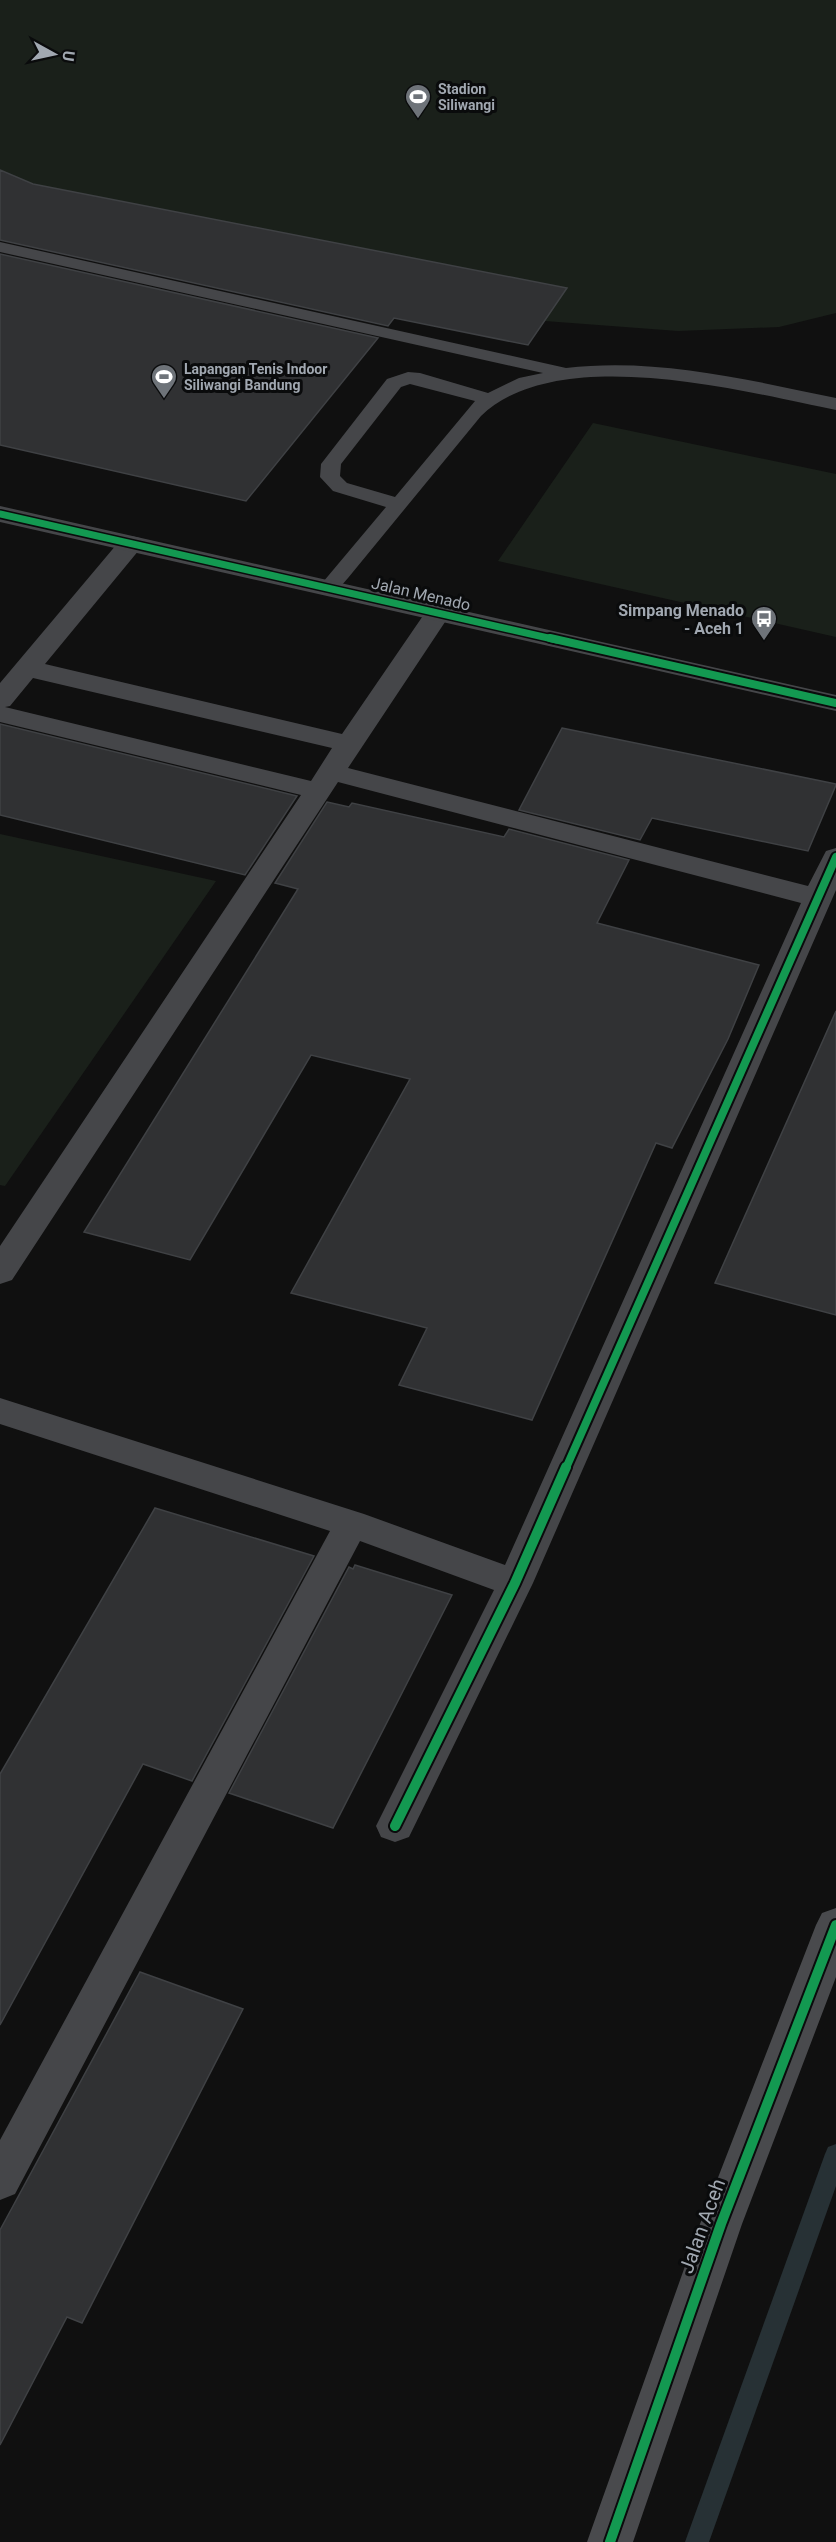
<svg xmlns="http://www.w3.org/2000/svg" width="836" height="2542" font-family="Roboto,sans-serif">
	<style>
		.green { fill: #1a201a }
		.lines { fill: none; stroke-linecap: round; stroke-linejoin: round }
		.stream { fill: #273135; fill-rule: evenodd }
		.building { fill: #303133; stroke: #3f4144; stroke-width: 1.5 }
		.service { fill: #454649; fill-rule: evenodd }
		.minor { fill: #454649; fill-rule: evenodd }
		.tertiary { fill: #454649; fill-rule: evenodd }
		.secondary { fill: #494a4d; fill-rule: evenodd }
		.cycleway-far2-casing { stroke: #0a0b0c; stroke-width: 10 }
		.cycleway-far1-casing { stroke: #0a0b0c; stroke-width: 12 }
		.cycleway-casing { stroke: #0a0b0c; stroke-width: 14 }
		.cycleway-far2 { stroke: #139951; stroke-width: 7 }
		.cycleway-far1 { stroke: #139951; stroke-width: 8 }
		.cycleway { stroke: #139951; stroke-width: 10 }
		.labels { text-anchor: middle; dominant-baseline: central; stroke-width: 6; stroke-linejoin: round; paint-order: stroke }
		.far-poi-label { font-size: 14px; font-weight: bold; fill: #a1a8b1; stroke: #0a0b0c; text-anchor: start }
		.street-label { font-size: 16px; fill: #a1a8b1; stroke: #0a0b0c }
		.poi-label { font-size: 16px; font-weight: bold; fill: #a1a8b1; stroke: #0a0b0c; text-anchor: end }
		.near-street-label { font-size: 20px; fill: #a1a8b1; stroke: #0a0b0c }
	</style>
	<rect width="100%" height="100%" fill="#101010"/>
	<path class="green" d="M0,0H836V313L779,327L678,331L545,321L528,345L0,239Z
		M593,423L836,474V637L498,561Z
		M0,834L216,881L5,1186L0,1185Z"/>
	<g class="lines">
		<path class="stream" d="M836,2144V2186L709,2542H685L825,2154L828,2147Z"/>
	</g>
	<path class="building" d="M0,170L33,184L567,288L528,345L394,318L388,326L0,240Z
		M0,254L378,338L246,501L0,445Z
		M0,724L297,796L245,875L0,815Z
		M562,728L836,784V785L808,851L652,818L640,840L519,810Z
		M327,802L349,807L352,803L504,837L509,829L629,860L597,923L759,965L728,1039L672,1148L656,1143L532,1420L399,1385L427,1328L291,1293L410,1079L311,1055L190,1260L84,1232L298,889L275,883Z
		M836,1011V1315L715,1283Z
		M155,1508L314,1556L192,1781L143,1764L0,2025V1774Z
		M355,1565L452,1595L333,1828L229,1793L349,1567L353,1569Z
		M140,1972L243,2009L82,2323L67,2317L0,2445V2230Z"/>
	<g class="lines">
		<path class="service" d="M0,242L566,368C656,357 748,380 836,398V410C742,391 558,342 481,416L348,578C339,588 335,596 321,592L318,588L386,507L333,491L320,477L321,464L387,379L408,372L420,373L488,393L519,378L543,373L0,252ZM410,384L475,401L395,497L347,483L340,476L341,464L401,387Z"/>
		<path class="minor" d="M131,536L140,538L144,544L45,664L342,734L429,607L438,605L447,607L451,613L348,768L808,886L826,851L836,848V890L533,1583L409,1837L395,1842L381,1837L376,1826L494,1590L360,1541L15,2194L0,2200V2140L330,1531L0,1424V1398L364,1514L505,1565L801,903L338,782L12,1280L0,1284V1246L301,795L0,722V683L122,538ZM33,678L332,748L311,781L5,707L10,706Z"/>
		<path class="tertiary" d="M0,506L836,695V711L0,522Z"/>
		<path class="secondary" d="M836,1908V1977L742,2224L633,2542H587L700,2224L816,1925L822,1913Z"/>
		<defs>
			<path id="cycleway-far2" d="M0,514L557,640"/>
			<path id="cycleway-far1" d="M550,638L836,703
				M566,1468L836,857"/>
			<path id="cycleway" d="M395,1826L515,1583L566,1467
				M610,2542L721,2224L836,1925"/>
		</defs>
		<use href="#cycleway-far2" class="cycleway-far2-casing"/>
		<use href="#cycleway-far1" class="cycleway-far1-casing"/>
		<use href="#cycleway" class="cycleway-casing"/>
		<use href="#cycleway-far2" class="cycleway-far2"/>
		<use href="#cycleway-far1" class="cycleway-far1"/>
		<use href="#cycleway" class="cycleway"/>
	</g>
	<defs>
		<symbol id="stadium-pin" viewBox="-11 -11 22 30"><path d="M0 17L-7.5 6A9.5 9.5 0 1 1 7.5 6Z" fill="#6e7379" stroke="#0a0b0c"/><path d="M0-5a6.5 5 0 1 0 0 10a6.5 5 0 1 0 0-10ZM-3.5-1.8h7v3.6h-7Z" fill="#fff"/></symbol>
		<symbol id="bus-pin" viewBox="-11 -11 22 30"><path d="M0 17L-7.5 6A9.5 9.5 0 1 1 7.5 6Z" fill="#6e7379" stroke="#0a0b0c"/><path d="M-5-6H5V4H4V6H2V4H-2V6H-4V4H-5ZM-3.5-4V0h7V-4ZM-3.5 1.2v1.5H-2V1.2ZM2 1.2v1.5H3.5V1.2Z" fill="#fff"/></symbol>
	</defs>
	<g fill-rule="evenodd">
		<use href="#stadium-pin" x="403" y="82" width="30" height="40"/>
		<use href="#stadium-pin" x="149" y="362" width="30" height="40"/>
		<use href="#bus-pin" x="749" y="604" width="30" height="40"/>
	</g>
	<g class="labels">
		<g class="far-poi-label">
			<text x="438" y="89">Stadion<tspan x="438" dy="16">Siliwangi</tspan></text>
			<text x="184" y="369">Lapangan Tenis Indoor<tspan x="184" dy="16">Siliwangi Bandung</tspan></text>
		</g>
		<g class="street-label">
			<text transform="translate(421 594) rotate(13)">Jalan Menado</text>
		</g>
		<g class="poi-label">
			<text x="744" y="610">Simpang Menado<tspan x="744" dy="18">- Aceh 1</tspan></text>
		</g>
		<g class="near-street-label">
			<text transform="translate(702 2226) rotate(-70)">Jalan Aceh</text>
		</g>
	</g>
	<g transform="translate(54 54) rotate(98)" stroke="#0a0b0c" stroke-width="4.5" paint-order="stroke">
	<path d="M0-4.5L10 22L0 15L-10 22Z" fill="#a1a8b1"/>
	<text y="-9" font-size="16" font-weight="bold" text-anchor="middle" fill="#a1a8b1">U</text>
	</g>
</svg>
